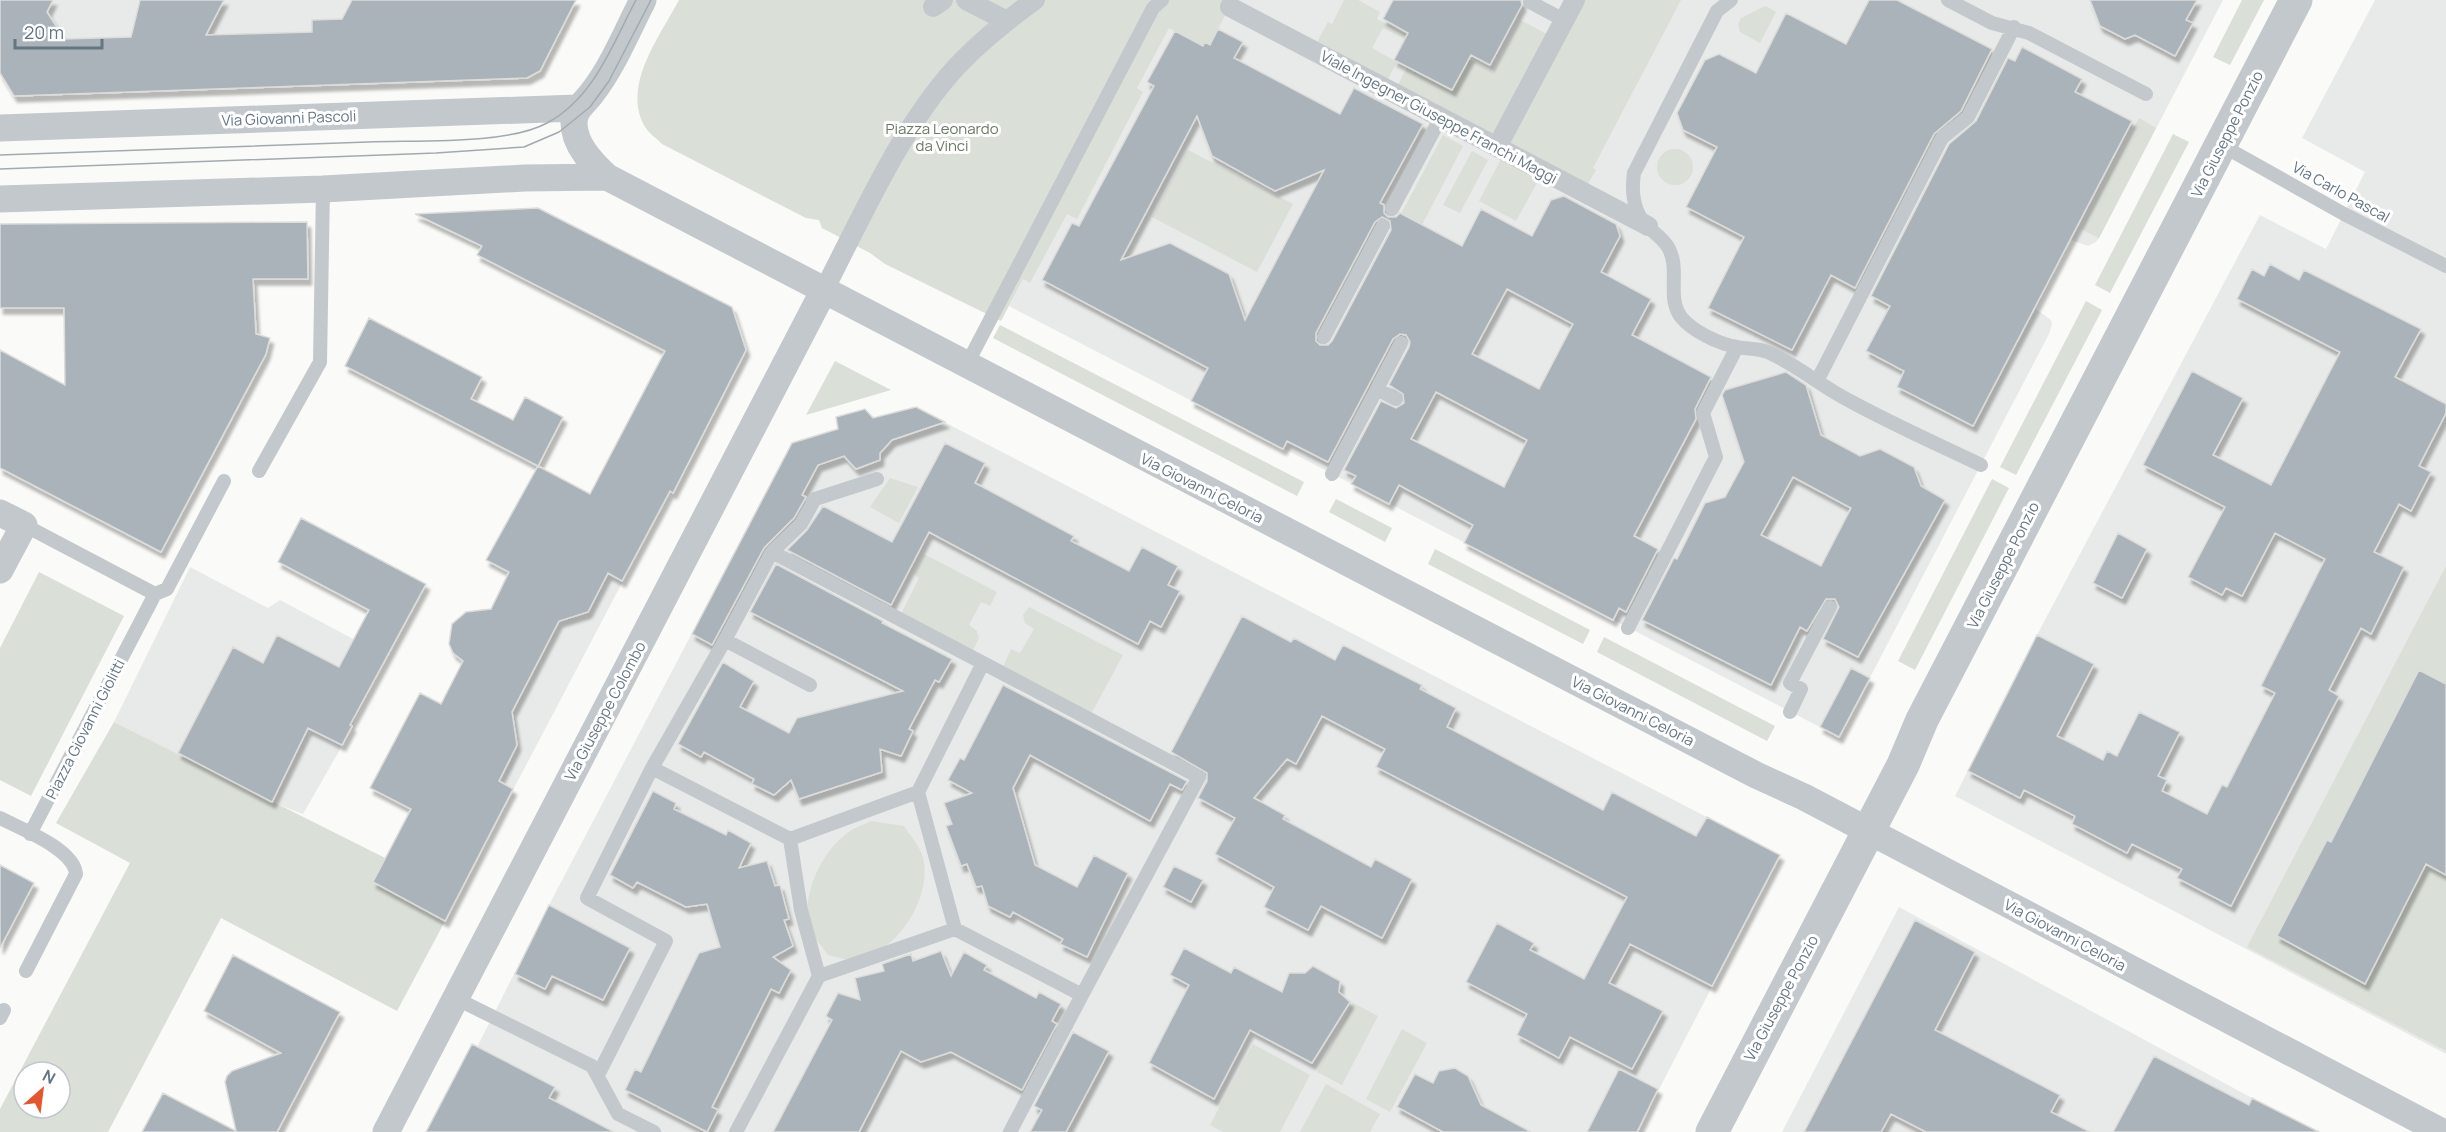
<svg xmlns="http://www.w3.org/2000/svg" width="2446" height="1132" font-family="Manrope,sans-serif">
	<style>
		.built { fill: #e8e9e9 }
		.green { fill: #dadfd7; fill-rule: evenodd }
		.building { fill: #aab3b9; stroke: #dcdcda; stroke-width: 1.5; fill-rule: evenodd; filter: url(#shadow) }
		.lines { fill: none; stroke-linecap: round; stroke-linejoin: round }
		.service { stroke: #c3c8cc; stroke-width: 14 }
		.pedestrian { stroke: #c3c8cc; stroke-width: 20 }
		.minor { stroke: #c3c8cc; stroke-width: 27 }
		.tertiary { stroke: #c3c8cc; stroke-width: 33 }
		.tram { stroke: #a2aab0; stroke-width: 1.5 }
		.labels { text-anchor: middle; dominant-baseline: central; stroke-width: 6; stroke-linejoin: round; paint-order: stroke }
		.street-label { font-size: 15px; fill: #657683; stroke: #fff }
		.park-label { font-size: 15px; fill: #687a64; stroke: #fff }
	</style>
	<defs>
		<filter id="shadow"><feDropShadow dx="3.5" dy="6" stdDeviation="1.5" flood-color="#0004"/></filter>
	</defs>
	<rect width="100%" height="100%" fill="#fafaf8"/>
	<path class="built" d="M0,0H378L343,61L14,96L0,73Z
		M1233,0H2223L2099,238L2096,242L2088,246L2071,240L2036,309L2051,320L2052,324L2049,334L1839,737L1009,306L1153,29L1166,26L1203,45Z
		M2375,0H2446V1054L1955,796L2037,635L2260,215L2326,249L2365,172L2302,138Z
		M915,407L1780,855L1637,1132H434L549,905L792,443Z
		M538,466L652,526L483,847L370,788L420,693L442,703L463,661L453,653L449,644L452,624L466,612L482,609L489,612L509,572L486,560Z
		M190,567L268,608L280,600L387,657L338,753L303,814L272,802L114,722Z
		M1899,907L2252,1098L2319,1132H1782Z"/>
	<path class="green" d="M679,0H1233L1210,45L1205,42L1203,46L1169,28L1137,88L1143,92L1077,219L1067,214L1030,283L1023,279L1001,321L885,264L870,253L822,228L819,220L806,218L662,144C657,139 649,133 645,127C621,86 660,36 679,0Z
		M1344,0H1358L1380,12L1377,19L1460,63L1464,57L1493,72L1520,20L1547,34L1494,135L1398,85L1407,67L1452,90L1463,70L1383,28L1372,48L1397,62L1388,79L1317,42L1328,22L1332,24Z
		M1581,0H1681L1593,168L1596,170L1588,184L1507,142Z
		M2242,0H2264L2230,65L2213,57Z
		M1765,6L1776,12L1760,43L1740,32L1738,24L1741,18Z
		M2139,118L2156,128L2099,238L2081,229Z
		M2173,134L2189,142L2110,293L2095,285Z
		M1443,135L1463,146L1422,225L1401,214Z
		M1657 167a18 18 0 1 1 36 0a18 18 0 1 1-36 0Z
		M1188,150L1293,204L1257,272L1152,217Z
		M1472,151L1488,160L1460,213L1443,205Z
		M1501,159L1539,179L1516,221L1479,201Z
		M2086,301L2102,310L2016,475L2000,467Z
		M1000,325L1304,482L1297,496L993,338Z
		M835,361L891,390L806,415Z
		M890,478L918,487L899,523L870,507Z
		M1992,479L2009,488L1915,670L1898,661Z
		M1336,499L1392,528L1385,542L1329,512Z
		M1435,549L1590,630L1583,644L1428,564Z
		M924,554L997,592L990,606L981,602L969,625L977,631L979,638L972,652L900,616L919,578L914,574Z
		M2446,566V1051L2247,947Z
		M39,572L124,616L31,796L0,780V648Z
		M1029,607L1123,655L1090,716L1002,669L1011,649L1020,653L1034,629L1025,623L1023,615Z
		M1604,637L1775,726L1767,741L1597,652Z
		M114,722L459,895L397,1011L221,918L108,1132H0V1109L130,863L56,823ZM24,1072H60V1108H24Z
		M871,821L904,826C910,835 921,848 923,858C932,898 899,949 860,959C851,962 837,957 828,955C823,947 812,937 810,928C800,897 821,853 846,834C853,828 863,825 871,821Z
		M1353,1003L1378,1016L1342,1085L1317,1072Z
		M1402,1029L1427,1043L1390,1112L1366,1099Z
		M1253,1044L1310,1075L1280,1132H1223L1210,1125Z
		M1326,1084L1380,1114L1370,1132H1300Z"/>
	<path class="building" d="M0,0H53L47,12L64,39L131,37L140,0H224L206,35L312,32V20L342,19L352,0H576L540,71L527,78L14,96L0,73Z
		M1393,0H1521L1522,5L1490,65L1471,55L1452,90L1394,60L1408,33L1383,19Z
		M1869,0H1897L1992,49L1961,111L1934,134L1855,288L1831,275L1792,350L1708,308L1744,237L1686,207L1717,147L1683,130L1677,113L1705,60L1719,54L1756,73L1786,13L1846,44Z
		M2090,0H2197L2186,20L2193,23L2175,56L2135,35L2125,39L2100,26Z
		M1218,29L1243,42L1234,58L1340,114L1354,88L1423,124L1380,203L1384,205V213L1388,217H1396L1400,213L1462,246L1481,209L1532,236L1551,200L1564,196L1616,224L1620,236L1601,272L1651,299L1632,335L1711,377L1695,409L1696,419L1634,536L1658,549L1626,612L1619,608L1613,620L1464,543L1473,525L1399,485L1389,504L1351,484L1356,476L1344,470L1381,401L1396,408L1404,403L1403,394L1389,385L1409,347L1410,342L1406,335L1400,334L1393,339L1328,462L1287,441L1283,449L1191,401L1208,368L1042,280L1072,223L1079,226L1154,86L1147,82L1175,31L1203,46L1205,42L1210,45ZM1197,116L1212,156L1275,191L1324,170L1245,320L1229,274L1170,243L1121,260ZM1382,217L1390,221L1391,230L1332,341L1328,345H1320L1316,341V333L1375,222ZM1507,289L1573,324L1539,389L1472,354ZM1436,392L1527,440L1504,487L1411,439Z
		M2022,47L2082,79L2075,92L2132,121L1973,426L1897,387L1904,371L1866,351L1890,306L1871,296L1949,144L1976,121L2008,58L2015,61Z
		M538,208L732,307L746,350L673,493L670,491L622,581L608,573L588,612L559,621L512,712L517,745L499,781L513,789L445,921L373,882L411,809L370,788L420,693L441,704L463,661L453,653L449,644L452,624L466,612L491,609L509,572L486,560L538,466L590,494L665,351L477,255L482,246L415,214Z
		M307,222L308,279H253L256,334L270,338L266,354L161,552L0,468V350L65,385L64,308H0V224Z
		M2270,264L2299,280L2304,270L2421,329L2395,377L2446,404V413L2419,466L2431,472L2411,511L2399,504L2374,552L2404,567L2371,634L2361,628L2329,690L2339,696L2231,906L2177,878L2182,869L2132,844L2127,853L2072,824L2075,816L2024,790L2020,798L1968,771L2037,635L2094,664L2057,736L2103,760L2107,751L2117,756L2139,712L2180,732L2158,776L2167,780L2162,791L2207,814L2222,785L2227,787L2275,693L2261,686L2325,559L2275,533L2242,596L2226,588L2222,595L2188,577L2225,507L2143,465L2192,371L2243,398L2213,455L2271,485L2340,352L2237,299L2252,269L2264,276Z
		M369,318L482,377L471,399L513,420L525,397L563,417L538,466L345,366Z
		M1786,372L1806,385L1821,435L1860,456L1880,449L1914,467L1921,486L1945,500L1858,657L1823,639L1839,607L1835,599H1826L1807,631L1800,627L1771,685L1642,620L1674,558L1677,559L1705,503L1725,497L1744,462L1722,395L1725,390ZM1793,477L1851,508L1821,566L1761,535Z
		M916,407L945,422L892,440L880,453V460L856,469L844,456L818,465L802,495L806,497L794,518L764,548L712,645L692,634L792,443L838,429L836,417L865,409L873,418Z
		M945,443L985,463L975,483L1074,536L1071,541L1129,571L1142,547L1178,566L1168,585L1180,591L1161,627L1150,621L1138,644L929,532L891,605L787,550L807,530L823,506L892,542Z
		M301,518L426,584L350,725L352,726L342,745L308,728L272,802L178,753L233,647L263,663L277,635L339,667L369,610L278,562Z
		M2118,533L2147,549L2122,598L2093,583Z
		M776,564L883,621L882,623L952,659L939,682L935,680L909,729L913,731L901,756L880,749L882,772L799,799L791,780L774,795L752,784L754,779L704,752L701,757L678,744L723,662L754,681L740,707L789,733L797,718L903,691L750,612Z
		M1242,616L1291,642L1294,638L1335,660L1343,645L1422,685L1420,689L1456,708L1447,727L1603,810L1612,792L1696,836L1707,817L1780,855L1712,986L1630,944L1609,983L1663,1011L1632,1069L1570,1037L1559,1058L1517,1035L1527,1014L1466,982L1497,923L1534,943L1530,950L1584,979L1627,897L1376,767L1385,749L1322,716L1296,764L1287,759L1254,798L1285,815L1283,819L1371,867L1375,859L1412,879L1382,938L1321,906L1308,930L1264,907L1274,887L1215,854L1235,818L1198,798L1207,781V773L1171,752Z
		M1851,668L1870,678L1839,737L1820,727Z
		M2419,670L2446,684V875L2426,864L2365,984L2277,936L2327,840L2331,842Z
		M1003,685L1187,781L1182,790L1170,784L1150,821L1030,755L1013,788L1035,865L1077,887L1094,855L1128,873L1087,957L1060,944L1063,939L1013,912L1010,917L988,906L982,886L976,887L967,864L961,866L946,826L952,824L944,803L972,793L948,780L960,758L964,760Z
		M653,791L676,803L674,809L726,835L728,830L751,843L739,868L767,861L775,886L780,885L789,919L784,920L793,946L773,957L791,970L779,993L771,989L712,1107L718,1110L707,1132L625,1090L635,1069L641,1072L699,953L720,947L707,904L686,907L637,882L633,888L610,875Z
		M0,865L34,883L0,948Z
		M1174,866L1203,880L1191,902L1163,887Z
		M549,905L630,948L603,1000L552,976L545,989L515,974Z
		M1915,920L1975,952L1935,1030L2060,1095L2051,1112L2090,1132H1926L1891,1114L1881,1132H1804Z
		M1184,948L1231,973L1234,967L1282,992L1289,973H1305L1313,966L1340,981L1339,992L1350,1002L1312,1063L1250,1030L1214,1099L1149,1063L1189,985L1170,975Z
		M941,951L951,976L964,952L987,965L984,970L1036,998L1039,992L1061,1004L1052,1021L1057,1024L1022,1090L951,1052L921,1062L901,1051L859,1132H773L832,1020L826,1016L838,993L860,1000L855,978L884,971L882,964L911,954L913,961Z
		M233,955L340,1012L277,1132H142L163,1093L236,1131L225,1082L227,1076L232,1071L281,1053L204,1011Z
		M1073,1032L1109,1051L1066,1132H1030L1042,1110L1034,1106Z
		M472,1044L555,1087L549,1098L614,1132H426Z
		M2154,1056L2249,1105L2252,1098L2319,1132H2113Z
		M1455,1068L1468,1076L1481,1105L1531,1132H1443L1397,1107L1415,1074L1433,1083L1439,1071Z
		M1619,1069L1658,1089L1637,1132H1587Z"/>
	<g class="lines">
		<path class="service" d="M1731,0L1717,11L1634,173C1631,193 1634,214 1649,228C1656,234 1663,239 1668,247C1681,269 1666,297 1681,317C1692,331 1719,344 1737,347C1747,349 1758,348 1768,352C1797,365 1822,387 1850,401C1892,424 1937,444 1981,465
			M1948,0L1992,23L2029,33L2146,94
			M1530,2L1564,20
			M2221,145L2344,214L2446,266
			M1392,209L1441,117
			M1324,337L1383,226
			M966,366L1153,8L1162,0
			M1817,381L1942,138L1968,117L2014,27
			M1377,389L1401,343
			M259,471L320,362L323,189
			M1332,474L1377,389L1396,399
			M24,525L155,594L167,589L224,481
			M772,552L983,663
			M1628,628L1716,457L1703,413L1737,347
			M725,640L652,768L790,839
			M810,685L725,640L772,552L801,524L815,499L877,479
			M1790,712L1801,689L1790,683L1830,607
			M918,792L983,663L1199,777L1082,995
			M0,818C21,829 74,849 76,874L26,971
			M30,834L155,594
			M955,929L1082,995L1010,1132
			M455,998L592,1066L618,1114L654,1132
			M0,1018L4,1010
			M598,1075L666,941L587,898L652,768
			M736,1132L819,976L801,910L790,839L918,792L955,929L819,976"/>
		<path class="pedestrian" d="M966,0L1007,21
			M933,7L943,0
			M1230,7L1648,226
			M1497,147L1575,0
			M824,290C863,215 905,118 964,59C986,37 1010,18 1035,0"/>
		<path class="minor" d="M643,0C627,31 613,66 592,93C584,104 574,109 574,123C574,145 593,164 607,177L1573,680L1756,775L1804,797L2442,1132
			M0,128L577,108
			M0,199L323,189L525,178L607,177
			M0,513L24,525L0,570
			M386,1132L824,290"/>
		<path class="tertiary" d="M1712,1132L1903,765L1922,720L2296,0"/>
		<path class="tram" d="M0,155C123,151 245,146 368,142C416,140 507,145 547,123C594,98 612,45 636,0
			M0,169L436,153L524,147L559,132L590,107L609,81L651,0"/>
	</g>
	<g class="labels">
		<g class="street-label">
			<text transform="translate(1439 117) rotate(28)">Viale Ingegner Giuseppe Franchi Maggi</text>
			<text transform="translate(289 118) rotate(-2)">Via Giovanni Pascoli</text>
			<text transform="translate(2227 134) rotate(-63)">Via Giuseppe Ponzio</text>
			<text transform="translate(2341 192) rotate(29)">Via Carlo Pascal</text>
			<text transform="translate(1202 488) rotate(27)">Via Giovanni Celoria</text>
			<text transform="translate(2003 565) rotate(-63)">Via Giuseppe Ponzio</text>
			<text transform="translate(605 711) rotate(-62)">Via Giuseppe Colombo</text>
			<text transform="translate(1633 711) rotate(27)">Via Giovanni Celoria</text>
			<text transform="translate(85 729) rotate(-63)">Piazza Giovanni Giolitti</text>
			<text transform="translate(2065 935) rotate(28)">Via Giovanni Celoria</text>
			<text transform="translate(1781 998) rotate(-62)">Via Giuseppe Ponzio</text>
		</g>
		<g class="park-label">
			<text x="942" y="128">Piazza Leonardo<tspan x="942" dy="17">da Vinci</tspan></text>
		</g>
	</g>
	<g transform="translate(42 1090) rotate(28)"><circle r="28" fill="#ffffff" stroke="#c1c8cd" stroke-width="1.5"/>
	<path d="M0-4.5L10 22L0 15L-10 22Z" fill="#e4572e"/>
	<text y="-9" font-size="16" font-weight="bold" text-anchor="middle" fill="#657683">N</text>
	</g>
	<path d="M15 39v9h87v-9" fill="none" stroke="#657683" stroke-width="3"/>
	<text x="24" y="39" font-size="18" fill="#657683" stroke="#ffffff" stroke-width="4.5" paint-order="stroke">20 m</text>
</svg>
